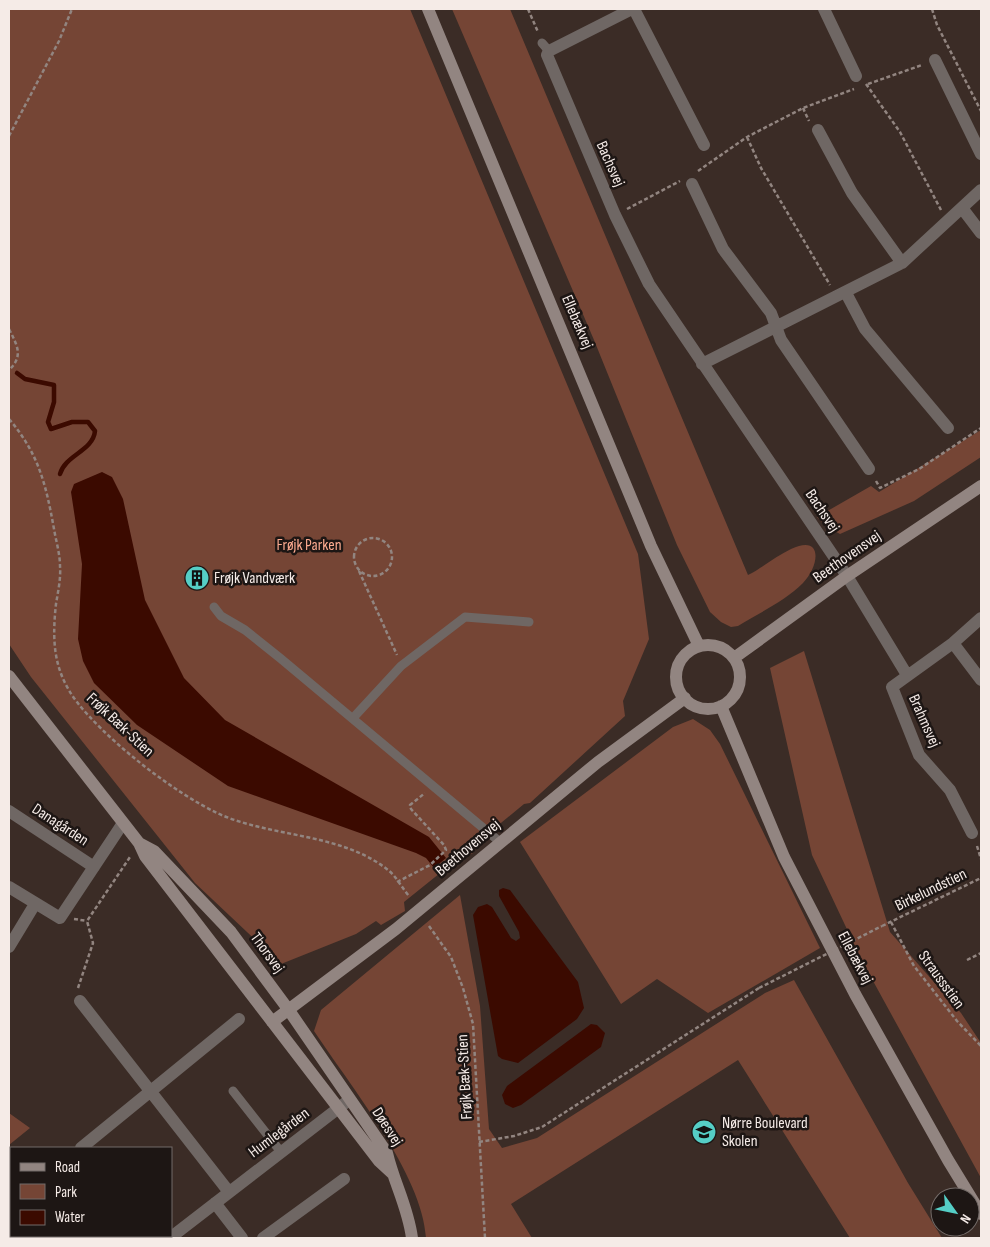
<svg xmlns="http://www.w3.org/2000/svg" width="990" height="1247" font-family="'Sofia Sans Condensed',sans-serif">
	<style>
		.green { fill: #754535 }
		.water { fill: #3b0a00 }
		.lines { fill: none; stroke-linecap: round; stroke-linejoin: round }
		.stream { stroke: #3b0a00; stroke-width: 4.5 }
		.path { stroke: #928580; stroke-width: 2.5; stroke-dasharray: 4 2.5; stroke-linecap: butt }
		.lane { stroke: #6f6764; stroke-width: 9 }
		.street { stroke: #6f6764; stroke-width: 12 }
		.secondary { stroke: #928581; stroke-width: 12 }
		.path-bridge { stroke: #928580; stroke-width: 2.5; stroke-dasharray: 4 2.5; stroke-linecap: butt }
		.labels { text-anchor: middle; dominant-baseline: central; stroke-width: 5; stroke-linejoin: round; paint-order: stroke }
		.street-label { font-size: 16px; fill: #f5ebe7; stroke: #1d1614 }
		.park-label { font-size: 16px; fill: #fdab90; stroke: #1d1614 }
		.poi-label { font-size: 16px; fill: #f5ebe7; stroke: #1d1614; text-anchor: start }
	</style>
	<rect width="100%" height="100%" fill="#3b2c26"/>
	<path class="green" d="M9,9H410L638,554L649,639L623,701L625,716L530,803L524,804L479,841L480,844L473,853L463,859L460,857L404,902L405,911L381,925L376,921L356,934L281,964L195,883L31,677L9,644Z
		M452,9H510L748,575C762,568 776,556 791,549C823,534 820,565 803,583C785,601 759,613 738,626L731,627L721,622L710,612L677,545L594,340Z
		M981,430V457L914,501L840,534L825,526L817,517L871,486L879,492Z
		M804,651L890,932L961,1013L981,1043V1178L861,959L812,855L770,668Z
		M693,719L710,730L720,744L820,948L708,1013L657,979L621,1004L520,842L673,727Z
		M460,895L480,1006L489,1129L502,1148L537,1138L765,993L794,980L908,1183L942,1238H850L738,1060L511,1204L532,1238H426C423,1175 349,1084 314,1031L321,1010Z
		M9,1113L30,1128L9,1145Z"/>
	<path class="water" d="M102,472L112,477L123,499L145,600L184,678L225,720L429,837L446,858L434,868L426,858L416,853L228,786L137,725L94,683L83,661L78,639L82,564L71,492L74,484Z
		M503,888L510,890L578,982L584,1008L577,1019L518,1063L502,1059L498,1056L473,915L478,907L487,904L492,907L511,938L516,941L520,938L519,932L499,896V890Z
		M591,1024L597,1025L605,1033L601,1047L521,1105L513,1108L505,1104L502,1095L507,1086Z"/>
	<g class="lines">
		<path class="stream" d="M17,373L25,379L54,385V402L48,422L51,429L72,422H88L95,431C93,451 65,455 60,474"/>
		<path class="path" d="M528,9L538,32
			M932,9L937,25L981,111
			M866,84L900,132L941,210
			M868,84L922,65
			M803,108L809,121
			M9,136L59,41L72,9
			M747,137L761,168L830,285
			M698,171L747,137L803,108L854,89
			M627,209L680,181
			M9,329C17,345 24,356 9,370
			M9,419C39,454 46,485 54,529C56,541 60,554 60,566C61,578 58,592 56,604C51,649 55,680 88,715C120,750 174,792 217,813C271,838 340,832 388,870C396,876 402,888 409,896
			M876,481L880,488L919,469L981,428
			M354 557a19 19 0 1 1 38 0a19 19 0 1 1-38 0Z
			M359,571L397,655
			M977,846L981,859
			M397,882L430,865L446,850L444,845L411,809L410,805L425,793
			M74,919L87,921
			M891,922L914,966L957,1021L981,1046
			M429,926L451,957L463,988L473,1024L485,1238
			M882,926L981,878
			M967,960L981,953
			M78,988L93,943L87,921L130,857
			M479,1142L514,1136L542,1127L759,988
			M9,1184H11
			M9,1211L11,1213
			M91,1236L92,1238"/>
		<path class="lane" d="M542,43L549,51
			M214,607L221,616L245,630L280,658L500,842
			M353,718L401,666L465,617L529,622
			M233,1091L281,1152"/>
		<path class="street" d="M632,9L549,51L547,55L615,215L649,284L847,576L907,675
			M634,9L704,145
			M824,9L856,76
			M935,60L981,154
			M818,130L852,193L902,263
			M692,184L723,249L771,313L781,340L869,469
			M962,208L981,233
			M846,293L865,329L948,428
			M702,364L902,263L981,190
			M953,643L981,680
			M9,811L94,867
			M972,833L950,790L919,755L892,687L953,643L981,618
			M9,887L60,918L123,823
			M9,947L35,904
			M80,1001L229,1192
			M81,1148L239,1019
			M215,1203L242,1238
			M170,1238L349,1100
			M263,1238L344,1179"/>
		<path class="secondary" d="M428,9L651,546L699,646
			M676 677a32 32 0 1 1 64 0a32 32 0 1 1-64 0Z
			M734,658L847,576L981,486
			M9,676L139,843L145,856L379,1161L392,1173
			M721,706L784,857L855,994L948,1160L981,1214
			M139,843L154,851L231,932L288,1009L387,1153C394,1183 408,1207 412,1238
			M272,1022L396,929L598,762L685,698"/>
		<path class="path-bridge" d="M759,988L882,926"/>
	</g>
	<defs>
		<symbol id="building-disc" viewBox="-11 -11 22 22"><circle r="9.5" fill="#55cec6" stroke="#1d1614"/><path d="M-4-6H4V6H1V3H-1V6H-4ZM-2.5-4.3h1.7v1.8h-1.7ZM.8-4.3h1.7v1.8H.8ZM-2.5-1h1.7V.8h-1.7ZM.8-1h1.7V.8H.8Z" fill="#111"/></symbol>
		<symbol id="school-disc" viewBox="-11 -11 22 22"><circle r="9.5" fill="#55cec6" stroke="#1d1614"/><path d="M0-5L7-2L0 1L-7-2ZM-4 1L0 2.5L4 1V4Q0 6-4 4Z" fill="#111"/></symbol>
	</defs>
	<g fill-rule="evenodd">
		<use href="#building-disc" x="183" y="564" width="28" height="28"/>
		<use href="#school-disc" x="690" y="1118" width="28" height="28"/>
	</g>
	<g class="labels">
		<g class="street-label">
			<text transform="translate(610 164) rotate(66)">Bachsvej</text>
			<text transform="translate(577 322) rotate(67)">Ellebækvej</text>
			<text transform="translate(822 511) rotate(56)">Bachsvej</text>
			<text transform="translate(847 557) rotate(-35)">Beethovensvej</text>
			<text transform="translate(924 721) rotate(66)">Brahmsvej</text>
			<text transform="translate(120 725) rotate(43)">Frøjk Bæk-Stien</text>
			<text transform="translate(60 825) rotate(33)">Danagården</text>
			<text transform="translate(468 848) rotate(-40)">Beethovensvej</text>
			<text transform="translate(931 890) rotate(-26)">Birkelundstien</text>
			<text transform="translate(267 953) rotate(54)">Thorsvej</text>
			<text transform="translate(855 958) rotate(62)">Ellebækvej</text>
			<text transform="translate(941 980) rotate(54)">Straussstien</text>
			<text transform="translate(465 1077) rotate(-93)">Frøjk Bæk-Stien</text>
			<text transform="translate(387 1127) rotate(57)">Døesvej</text>
			<text transform="translate(279 1133) rotate(-37)">Humlegården</text>
		</g>
		<g class="park-label">
			<text x="309" y="545">Frøjk Parken</text>
		</g>
		<g class="poi-label">
			<text x="214" y="578">Frøjk Vandværk</text>
			<text x="722" y="1123">Nørre Boulevard<tspan x="722" dy="18">Skolen</tspan></text>
		</g>
	</g>
	<rect width="990" height="1247" fill="none" stroke="#f5ebe7" stroke-width="20"/>
	<rect x="10" y="1147" width="162" height="90" fill="#1d1614" stroke="#736b68"/>
	<rect x="20" y="1163" width="25" height="8" fill="#928581" stroke="#736b68"/>
	<text x="55" y="1172" font-size="15" fill="#f5ebe7">Road</text>
	<rect x="20" y="1184" width="25" height="15" fill="#754535" stroke="#736b68"/>
	<text x="55" y="1197" font-size="15" fill="#f5ebe7">Park</text>
	<rect x="20" y="1210" width="25" height="15" fill="#3b0a00" stroke="#736b68"/>
	<text x="55" y="1222" font-size="15" fill="#f5ebe7">Water</text>
	<g transform="translate(955 1212) rotate(123)"><circle r="24" fill="#1d1614" stroke="#736b68"/>
	<path d="M0-4L9 19L0 12L-9 19Z" fill="#55cec6"/>
	<text y="-8" font-size="14" font-weight="bold" text-anchor="middle" fill="#f5ebe7">N</text>
	</g>
</svg>
